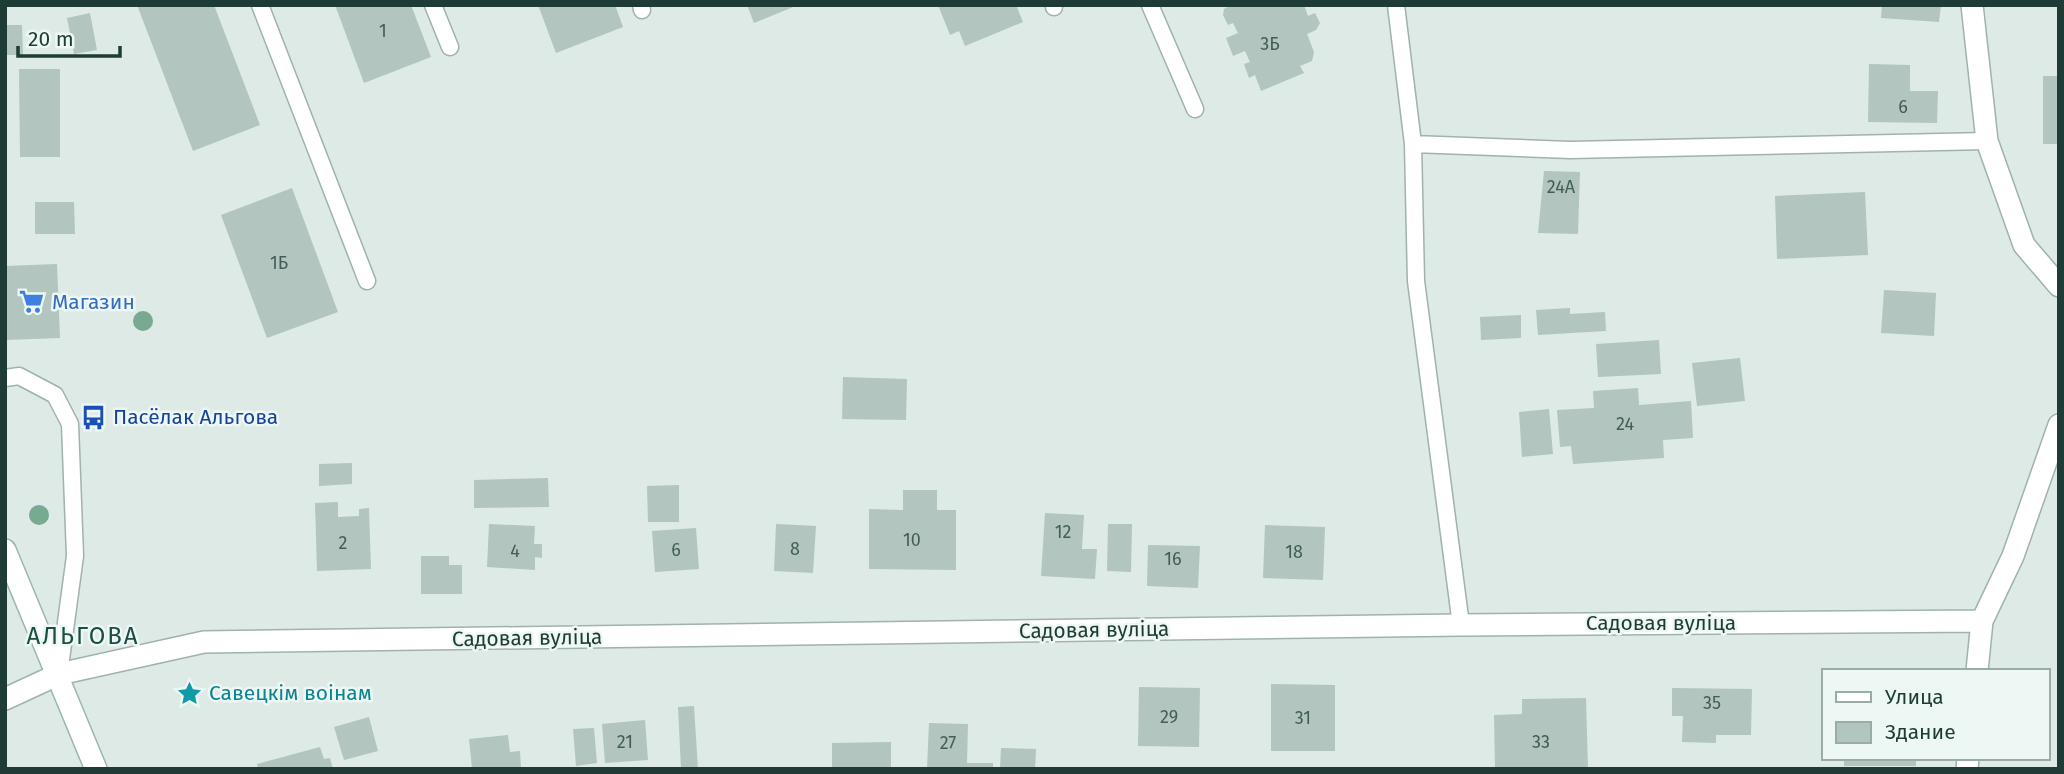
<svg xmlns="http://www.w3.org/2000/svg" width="2064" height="774" font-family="'Fira Sans',sans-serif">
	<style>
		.building { fill: #b2c5bf }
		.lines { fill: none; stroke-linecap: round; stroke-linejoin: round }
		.lane-casing { stroke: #a0b2ad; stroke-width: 19 }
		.street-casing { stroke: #a0b2ad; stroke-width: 24 }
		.secondary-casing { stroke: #9bb7af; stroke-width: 24 }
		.lane { stroke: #fff; stroke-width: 16 }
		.street { stroke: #fff; stroke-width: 21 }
		.secondary { stroke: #fff; stroke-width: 21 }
		.tree { fill: #78a991 }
		.labels { text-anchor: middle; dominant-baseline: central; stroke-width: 5; stroke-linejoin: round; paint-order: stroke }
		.number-label { font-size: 18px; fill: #435e58 }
		.shop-label { font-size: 21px; fill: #366cbe; stroke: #edf7f3; text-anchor: start }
		.transit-label { font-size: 21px; fill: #164399; stroke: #edf7f3; text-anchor: start }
		.street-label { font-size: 21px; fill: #1e3b35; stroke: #edf7f3 }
		.culture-label { font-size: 21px; fill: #0d838f; stroke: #edf7f3; text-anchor: start }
		.quarter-label { font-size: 24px; letter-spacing: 2px; fill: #194e45; stroke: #edf7f3 }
	</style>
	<rect width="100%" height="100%" fill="#ddeae6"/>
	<path class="building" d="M137,5H214L260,125L193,151Z
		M335,5H411L431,57L364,83Z
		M538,5H615L623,27L556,53Z
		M747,5H798L754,23Z
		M938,5H1016L1023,22L965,46L959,31L950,35Z
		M1231,5H1304L1308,16L1315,13L1320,23L1316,30L1307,34L1314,52L1312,61L1300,66L1304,73L1261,91L1255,75L1249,78L1244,64L1250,62L1245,51L1233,56L1226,38L1238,33L1233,23L1228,25L1223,15L1224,9Z
		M1882,5H1941L1939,22L1881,18Z
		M90,13L97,50L74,54L67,18Z
		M5,25H22L23,55H5Z
		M1869,64L1910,65V91H1938L1937,123L1868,122Z
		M19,69H60V157H20Z
		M2043,76H2059V144H2043Z
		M1544,171L1580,172L1578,234L1538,233Z
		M292,188L338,312L267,338L221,215Z
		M1865,192L1868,255L1777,259L1775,196Z
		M35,202H74L75,234H35Z
		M57,264L60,338L5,340V266Z
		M1884,290L1936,293L1934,336L1881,333Z
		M1570,308V314L1605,312L1606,331L1538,335L1536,310Z
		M1521,315V338L1481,340L1480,317Z
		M1659,340L1661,374L1598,377L1596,344Z
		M1740,358L1745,401L1697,406L1692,363Z
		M843,377L907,379L906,420L842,419Z
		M1638,388L1639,405L1691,401L1693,438L1663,440L1664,458L1573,464L1571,446L1560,447L1557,410L1594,408L1593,391Z
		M1549,409L1553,454L1522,457L1519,412Z
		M352,463V484L319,486V464Z
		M548,478L549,507L474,508V480Z
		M679,485V522H648L647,486Z
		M903,490H937V510H956V570L869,569V509L903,510Z
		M338,502V517L359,516V509L369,508L371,569L317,571L315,503Z
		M1045,513L1084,515L1082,549H1097L1095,579L1041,576Z
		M489,524L535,526L534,544H542V558L535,557V570L487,567Z
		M776,524L816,526L813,573L774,571Z
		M1108,524H1132L1131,572L1107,571Z
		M1265,525L1325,527L1323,580L1263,578Z
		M696,528L699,569L655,572L652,531Z
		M1148,545L1200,546L1198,588L1147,586Z
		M421,556H449V565H462V594H421Z
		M1271,684L1335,685V751H1271Z
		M1139,687L1200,688L1199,747L1138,746Z
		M1672,688L1752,689L1751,735H1716V743L1682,742L1683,716H1672Z
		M1586,698L1588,769H1495L1494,715L1522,714V699Z
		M694,706L698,769H681L678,707Z
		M369,717L378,751L344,760L334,727Z
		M645,720L648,760L605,763L602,724Z
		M929,723L968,724L967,763H993V769H927Z
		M594,728L597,763L576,766L573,729Z
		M508,735L510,752L520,751L521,769H472L469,739Z
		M891,742V769H832V743Z
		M320,747L324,759L330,758L333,769H258L257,764Z
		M1001,748L1036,749L1035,769H1000Z
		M1844,758H1916V766H1844Z"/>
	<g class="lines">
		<defs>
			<path id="lane" d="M260,5L367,281
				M433,5L450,47
				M641,5L642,10
				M1054,5V7
				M1150,5L1195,109
				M1396,5L1413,144L1570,150L1987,141
				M1413,144L1416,281L1461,625
				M5,378L19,376L55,395L70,424L75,556L59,674"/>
			<path id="street" d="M1972,5L1987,141L2024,245L2059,286
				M1977,671L1982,621
				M5,699L59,674L204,642L1461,625L1982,621L2013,556L2059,425
				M1967,769L1968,758"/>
			<path id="secondary" d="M5,550L96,769"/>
		</defs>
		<use href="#lane" class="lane-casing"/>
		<use href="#street" class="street-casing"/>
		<use href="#secondary" class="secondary-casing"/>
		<use href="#lane" class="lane"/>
		<use href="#street" class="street"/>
		<use href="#secondary" class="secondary"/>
	</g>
	<g class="tree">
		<circle cx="143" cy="321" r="10"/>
		<circle cx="39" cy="515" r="10"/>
	</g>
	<defs>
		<symbol id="supermarket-bare" viewBox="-9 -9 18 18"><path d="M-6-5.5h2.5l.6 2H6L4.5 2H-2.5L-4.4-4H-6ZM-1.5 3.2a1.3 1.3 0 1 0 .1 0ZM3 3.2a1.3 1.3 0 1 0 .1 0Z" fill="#3f7fe0" stroke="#edf7f3" stroke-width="2.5" paint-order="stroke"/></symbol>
		<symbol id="bus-bare" viewBox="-9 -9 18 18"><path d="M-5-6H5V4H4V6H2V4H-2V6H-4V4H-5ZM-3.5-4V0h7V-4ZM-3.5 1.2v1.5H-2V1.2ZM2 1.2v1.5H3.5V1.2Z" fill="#1a4fb4" stroke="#edf7f3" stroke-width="2.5" paint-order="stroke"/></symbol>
		<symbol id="sight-bare" viewBox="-9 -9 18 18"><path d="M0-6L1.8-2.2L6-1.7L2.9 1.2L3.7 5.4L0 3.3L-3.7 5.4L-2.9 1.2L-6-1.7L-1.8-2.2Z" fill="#0f9aa8" stroke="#edf7f3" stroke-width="2.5" paint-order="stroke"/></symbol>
	</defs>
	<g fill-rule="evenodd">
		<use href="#supermarket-bare" x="14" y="284" width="35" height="35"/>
		<use href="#bus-bare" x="76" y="400" width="35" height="35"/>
		<use href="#sight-bare" x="172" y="676" width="35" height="35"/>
	</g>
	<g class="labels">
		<g class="number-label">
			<text x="383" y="31">1</text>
			<text x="1270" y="44">3Б</text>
			<text x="1903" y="107">6</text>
			<text x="1561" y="187">24А</text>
			<text x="279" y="263">1Б</text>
			<text x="1625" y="424">24</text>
			<text x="1063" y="532">12</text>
			<text x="912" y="540">10</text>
			<text x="343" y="543">2</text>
			<text x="795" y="549">8</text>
			<text x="676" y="550">6</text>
			<text x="515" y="551">4</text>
			<text x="1294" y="552">18</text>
			<text x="1173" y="559">16</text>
			<text x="1712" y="703">35</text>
			<text x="1169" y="717">29</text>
			<text x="1303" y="718">31</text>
			<text x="625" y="742">21</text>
			<text x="1541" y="742">33</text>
			<text x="948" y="743">27</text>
		</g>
		<g class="shop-label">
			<text x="52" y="302">Магазин</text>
		</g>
		<g class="transit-label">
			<text x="113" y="417">Пасёлак Альгова</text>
		</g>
		<g class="street-label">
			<text x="1661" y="623">Садовая вуліца</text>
			<text transform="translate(1094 630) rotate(-1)">Садовая вуліца</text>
			<text transform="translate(527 638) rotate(-1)">Садовая вуліца</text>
		</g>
		<g class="culture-label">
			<text x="209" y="693">Савецкім воінам</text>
		</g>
		<g class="quarter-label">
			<text x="83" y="636">АЛЬГОВА</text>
		</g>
	</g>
	<rect width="2064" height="774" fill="none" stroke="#1e3b35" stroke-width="14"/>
	<rect x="1822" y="669" width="228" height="91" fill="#edf7f3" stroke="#9aaca7" stroke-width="2"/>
	<rect x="1836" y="692" width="35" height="10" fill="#ffffff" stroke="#9aaca7" stroke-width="2"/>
	<text x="1885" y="704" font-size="21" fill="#1e3b35">Улица</text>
	<rect x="1836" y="722" width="35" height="21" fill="#b2c5bf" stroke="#9aaca7" stroke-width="2"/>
	<text x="1885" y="739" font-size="21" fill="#1e3b35">Здание</text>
	<path d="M18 46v10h102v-10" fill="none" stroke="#1e3b35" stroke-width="3.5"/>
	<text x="28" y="46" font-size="21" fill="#1e3b35" stroke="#edf7f3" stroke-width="5" paint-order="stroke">20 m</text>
</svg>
